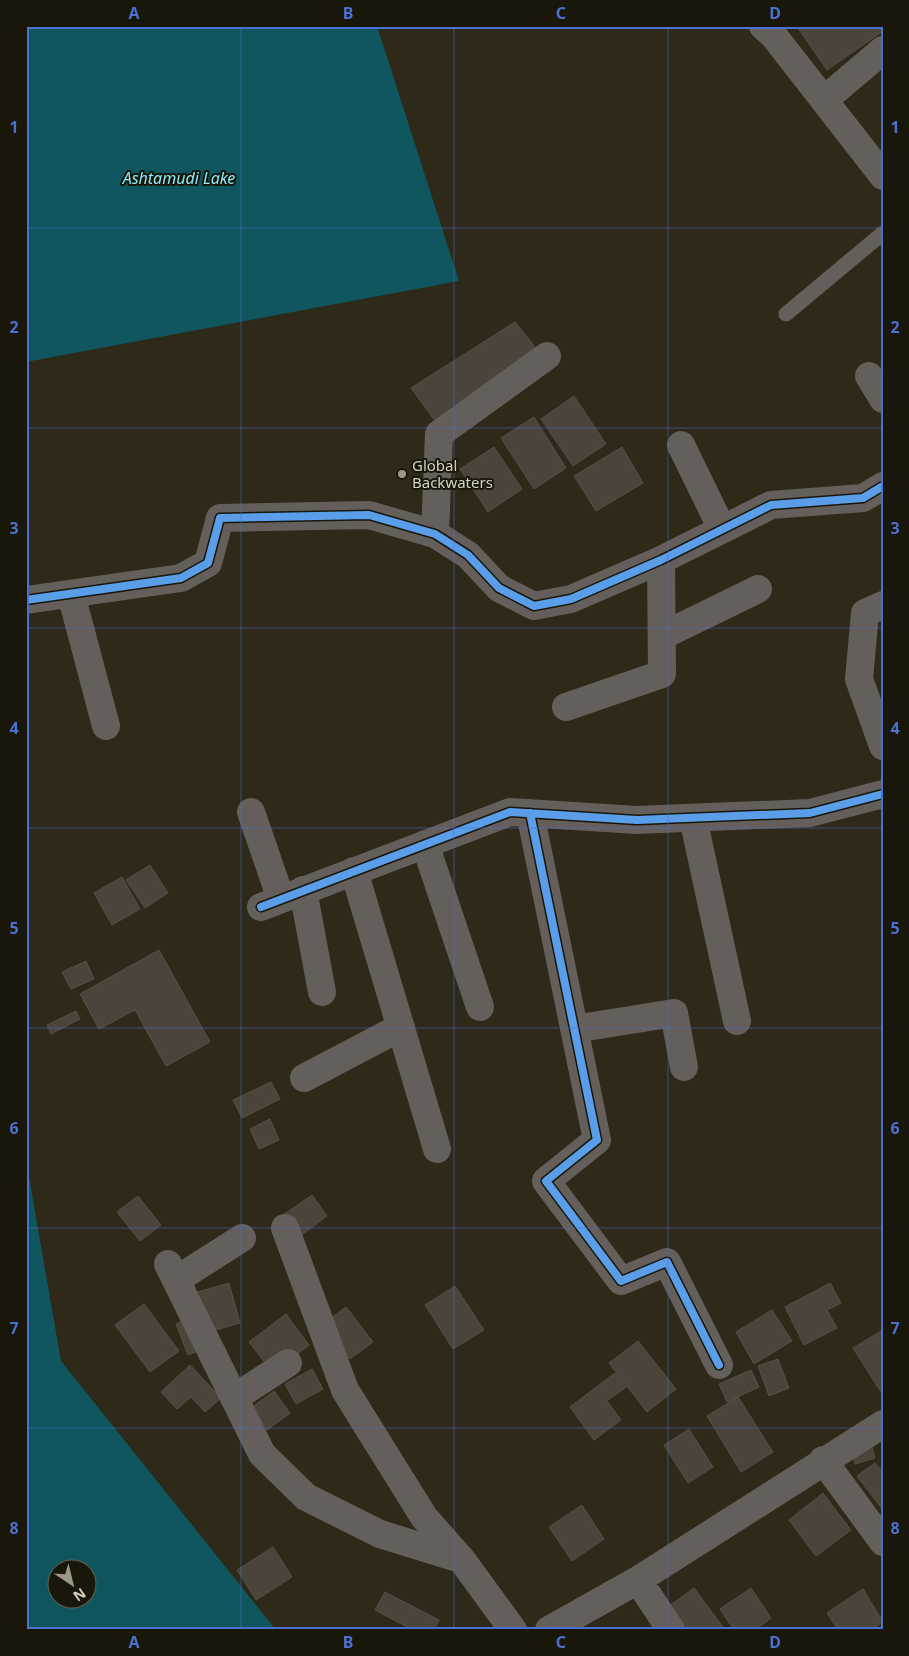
<svg xmlns="http://www.w3.org/2000/svg" width="909" height="1656" font-family="'Noto Sans',sans-serif">
	<style>
		.water { fill: #10565e; fill-rule: evenodd }
		.building { fill: #4b443a; stroke: #585046 }
		.lines { fill: none; stroke-linecap: round; stroke-linejoin: round }
		.service { stroke: #655f5b; stroke-width: 15 }
		.minor { stroke: #655f5b; stroke-width: 28 }
		.cycleway-casing { stroke: #19160a; stroke-width: 11 }
		.cycleway { stroke: #5a9eea; stroke-width: 8 }
		.grid { fill: none; stroke: #4c6fd2; stroke-width: 1; stroke-opacity: 0.55 }
		.poi-dot { fill: #9c9787; stroke: #19160a; stroke-width: 2 }
		.labels { text-anchor: middle; dominant-baseline: central; stroke-width: 4; stroke-linejoin: round; paint-order: stroke }
		.poi-label { font-size: 15px; fill: #d7d2c2; stroke: #19160a; text-anchor: start }
		.water-label { font-size: 16px; font-style: italic; fill: #89eafb; stroke: #19160a }
		.neatline { fill: none; stroke: #4c6fd2; stroke-width: 2 }
		.grid-label { font-size: 16px; text-anchor: middle; font-weight: bold; fill: #4c6fd2 }
	</style>
	<rect width="100%" height="100%" fill="#2e2919"/>
	<path class="water" d="M26,26H377L459,281L26,362Z
		M26,1160L61,1361L276,1630H26ZM58,1568H88V1598H58Z"/>
	<path class="building" d="M800,26H883V31L827,70L798,28Z
		M515,322L539,352L438,425L411,388Z
		M574,396L606,444L573,466L541,419Z
		M534,417L566,468L534,489L501,438Z
		M494,447L522,489L488,512L460,469Z
		M622,447L643,483L596,511L574,476Z
		M150,865L168,893L145,908L126,880Z
		M122,877L140,909L112,925L94,893Z
		M159,950L210,1042L166,1066L135,1010L99,1029L80,994Z
		M86,961L94,979L71,989L62,972Z
		M76,1011L80,1019L51,1034L47,1025Z
		M271,1082L280,1099L242,1118L233,1100Z
		M270,1119L279,1140L259,1149L250,1129Z
		M312,1195L327,1216L299,1237L283,1215Z
		M138,1196L161,1225L140,1241L117,1212Z
		M229,1283L240,1323L209,1332L197,1292Z
		M830,1283L841,1303L827,1310L837,1328L804,1345L785,1307Z
		M455,1286L484,1330L453,1349L425,1305Z
		M144,1304L179,1351L150,1372L115,1325Z
		M346,1307L373,1342L350,1359L323,1324Z
		M772,1310L792,1341L754,1364L736,1332Z
		M286,1314L309,1345L273,1373L249,1342Z
		M191,1318L203,1349L188,1355L176,1324Z
		M883,1330V1395L853,1348Z
		M638,1341L676,1389L647,1412L609,1363Z
		M778,1359L789,1388L769,1396L758,1366Z
		M190,1365L221,1398L205,1412L191,1397L177,1409L161,1392Z
		M312,1369L323,1389L296,1404L285,1384Z
		M751,1370L759,1387L727,1402L719,1384Z
		M615,1373L626,1387L607,1401L621,1420L594,1440L570,1407Z
		M274,1391L290,1413L267,1430L251,1408Z
		M738,1397L773,1452L741,1472L707,1416Z
		M689,1429L713,1467L688,1483L664,1445Z
		M871,1444L875,1458L855,1464L851,1450Z
		M875,1463L883,1472V1510L857,1476Z
		M823,1493L851,1530L816,1556L789,1520Z
		M582,1505L604,1539L572,1561L549,1527Z
		M273,1547L292,1577L256,1600L237,1570Z
		M694,1588L725,1630H685L668,1607Z
		M751,1588L771,1618L755,1630H734L720,1609Z
		M863,1589L883,1622L871,1630H838L827,1613Z
		M385,1592L439,1620L434,1630H413L375,1610Z"/>
	<g class="lines">
		<path class="service" d="M786,314L883,233"/>
		<path class="minor" d="M763,26L774,36L883,176
			M824,100L883,50
			M869,376L883,399
			M681,445L722,529
			M435,534L439,434L547,356
			M71,594L106,726
			M26,600L181,578L208,563L220,518L369,515L435,534L468,555L499,588L534,606L571,599L661,560L771,505L863,498L883,486
			M883,605L865,613L859,679L883,746
			M662,636L758,589
			M566,707L662,674L661,560
			M251,812L281,899
			M530,813L597,1140L546,1181L621,1281L667,1262L719,1365
			M693,818L737,1021
			M425,844L480,1007
			M354,871L437,1149
			M303,890L322,992
			M261,907L510,812L637,820L810,813L883,794
			M574,1029L674,1013L684,1067
			M304,1078L401,1027
			M285,1228L345,1390L424,1517L462,1560L513,1630
			M168,1264L262,1454L306,1497L380,1534L461,1559
			M176,1280L242,1238
			M234,1398L288,1363
			M823,1460L883,1542
			M638,1580L671,1630
			M549,1630L638,1580L883,1424"/>
		<defs>
			<path id="cycleway" d="M26,600L181,578L208,563L220,518L369,515L435,534L468,555L499,588L534,606L571,599L661,560L771,505L863,498L883,486
				M530,813L597,1140L546,1181L621,1281L667,1262L719,1365
				M261,907L510,812L637,820L810,813L883,794"/>
		</defs>
		<use href="#cycleway" class="cycleway-casing"/>
		<use href="#cycleway" class="cycleway"/>
	</g>
	<path class="grid" d="M241,26V1630M454,26V1630M668,26V1630M26,228H883M26,428H883M26,628H883M26,828H883M26,1028H883M26,1228H883M26,1428H883"/>
	<circle class="poi-dot" cx="402" cy="474" r="5"/>
	<g class="labels">
		<g class="poi-label">
			<text x="412" y="465">Global<tspan x="412" dy="17">Backwaters</tspan></text>
		</g>
		<g class="water-label">
			<text x="179" y="178">Ashtamudi Lake</text>
		</g>
	</g>
	<rect width="909" height="1656" fill="none" stroke="#19160a" stroke-width="55"/>
	<g transform="translate(72 1584) rotate(145)"><circle r="24" fill="#19160a" stroke="#656154"/>
	<path d="M0-4L9 19L0 12L-9 19Z" fill="#9c9787"/>
	<text y="-8" font-size="14" font-weight="bold" text-anchor="middle" fill="#d7d2c2">N</text>
	</g>
	<rect x="28" y="28" width="854" height="1600" class="neatline"/>
	<g class="grid-label">
		<text x="134" y="19">A</text>
		<text x="348" y="19">B</text>
		<text x="561" y="19">C</text>
		<text x="775" y="19">D</text>
		<text x="14" y="133">1</text>
		<text x="895" y="133">1</text>
		<text x="14" y="333">2</text>
		<text x="895" y="333">2</text>
		<text x="14" y="534">3</text>
		<text x="895" y="534">3</text>
		<text x="14" y="734">4</text>
		<text x="895" y="734">4</text>
		<text x="14" y="934">5</text>
		<text x="895" y="934">5</text>
		<text x="14" y="1134">6</text>
		<text x="895" y="1134">6</text>
		<text x="14" y="1334">7</text>
		<text x="895" y="1334">7</text>
		<text x="14" y="1534">8</text>
		<text x="895" y="1534">8</text>
		<text x="134" y="1648">A</text>
		<text x="348" y="1648">B</text>
		<text x="561" y="1648">C</text>
		<text x="775" y="1648">D</text>
	</g>
</svg>
